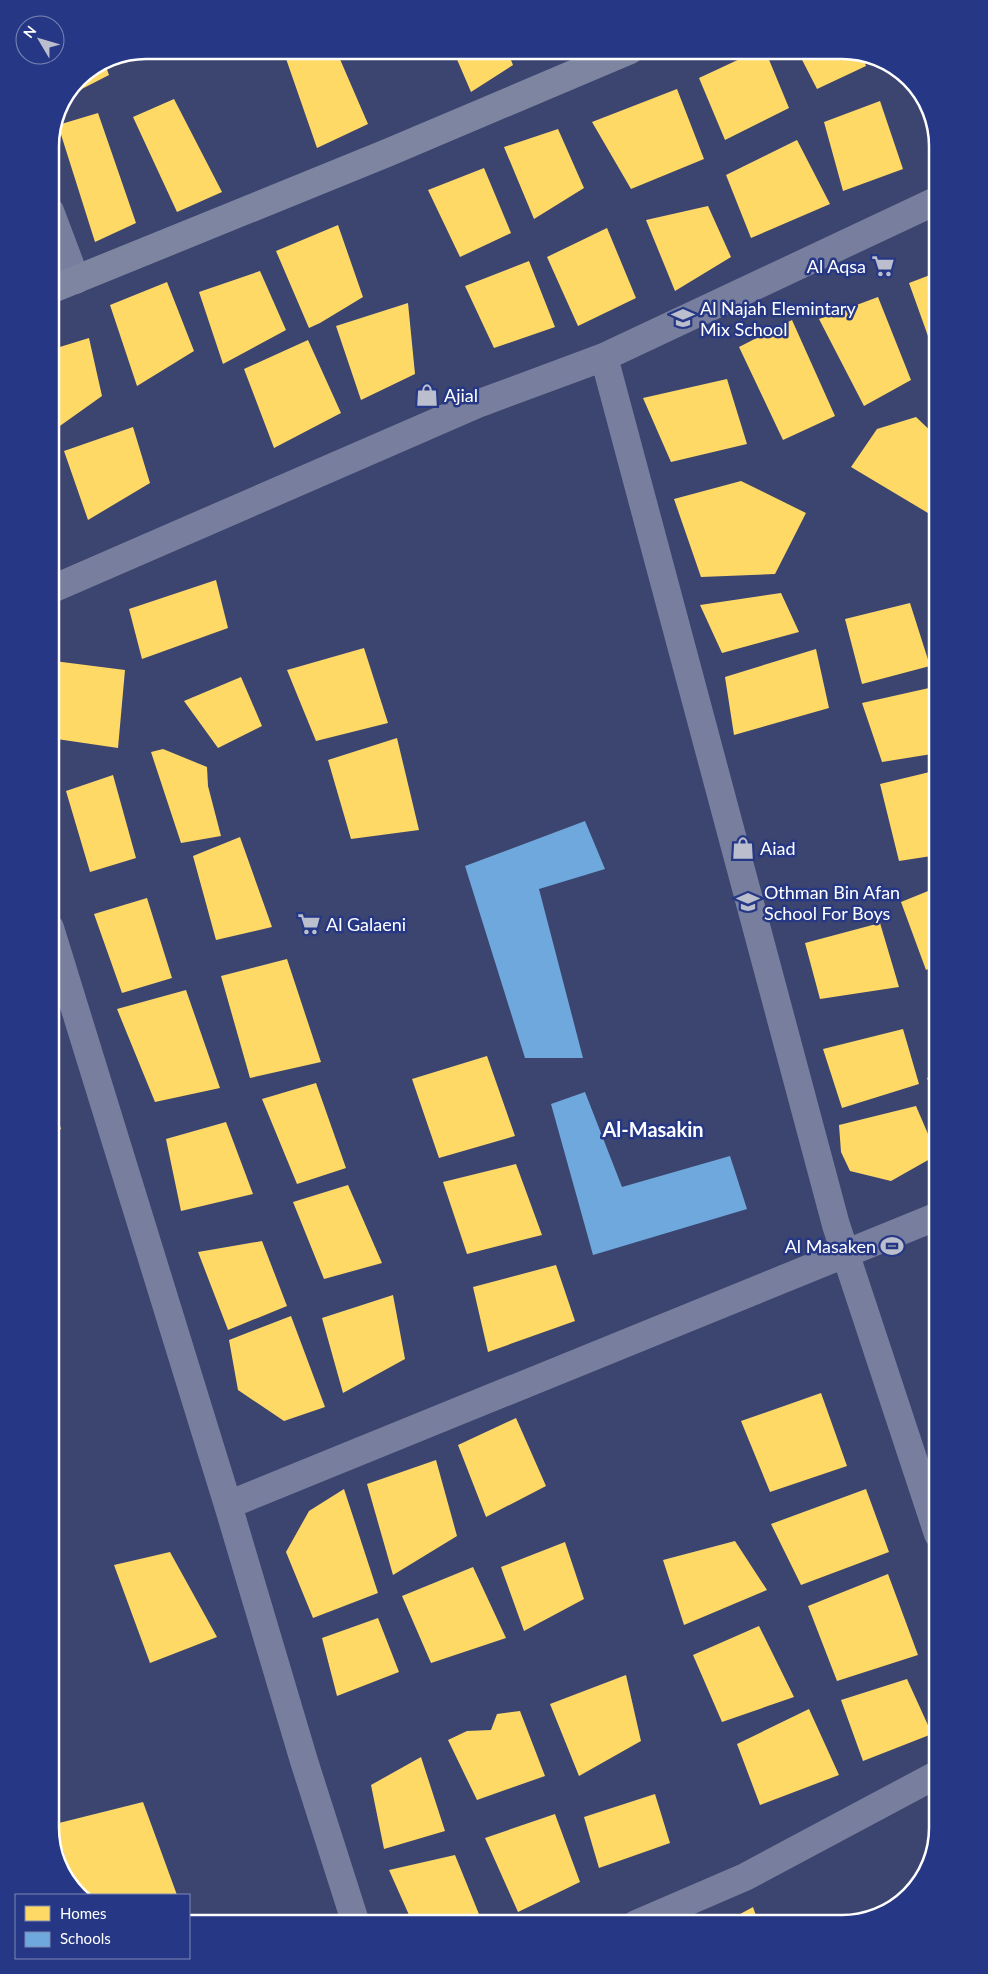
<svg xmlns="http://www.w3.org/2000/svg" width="988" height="1974" font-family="Lato,sans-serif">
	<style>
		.homes { fill: #ffd966 }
		.schools { fill: #6fa8dc }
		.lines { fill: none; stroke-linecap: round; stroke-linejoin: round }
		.street { stroke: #787e9d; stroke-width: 28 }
		.secondary { stroke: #7d85a1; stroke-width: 28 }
		.labels { text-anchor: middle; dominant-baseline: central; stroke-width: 5; stroke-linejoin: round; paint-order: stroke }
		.poi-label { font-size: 18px; fill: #fff; stroke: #263885; text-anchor: start }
		.quarter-label { font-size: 20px; font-weight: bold; fill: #fff; stroke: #263885 }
		.rim { fill: none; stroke: #fff; stroke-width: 2.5 }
	</style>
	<rect width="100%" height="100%" fill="#3c456f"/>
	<path class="homes" d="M283,50H336L368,124L317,148Z
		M453,50H507L513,65L471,92Z
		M759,50H765L789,108L725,140L699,78Z
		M797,50H849L862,55L866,66L817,89Z
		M104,61L109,75L70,95L78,78Z
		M677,89L704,159L631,189L592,122Z
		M174,99L222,192L177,212L133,117Z
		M880,101L903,169L843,191L824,122Z
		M98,113L136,223L95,242L58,125Z
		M558,129L584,188L534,219L504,147Z
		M797,140L830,204L751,238L726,175Z
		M484,168L511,233L460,257L428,190Z
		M708,206L731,257L675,291L646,220Z
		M338,225L363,297L320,323L309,328L276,251Z
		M607,228L636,298L578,326L547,257Z
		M529,261L555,327L494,348L465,286Z
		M260,271L286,330L223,364L199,292Z
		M938,272V364L909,283Z
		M167,282L194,351L137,386L110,305Z
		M878,297L911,380L864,406L819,319Z
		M408,303L415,374L361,400L336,326Z
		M792,320L835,416L783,440L739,347Z
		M89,338L102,396L50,433V350Z
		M308,340L341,413L274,448L244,369Z
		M727,379L747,444L671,462L643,398Z
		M916,417L938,438V519L851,467L877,429Z
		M133,427L150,483L88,520L64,451Z
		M741,481L806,513L775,574L701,577L674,499Z
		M216,580L228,628L142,659L129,609Z
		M781,593L799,632L722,653L700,605Z
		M910,603L930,666L862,684L845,619Z
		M364,648L388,723L316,741L287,670Z
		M816,649L829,708L734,735L725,677Z
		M54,661L125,670L118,748L50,738V692Z
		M241,677L262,726L218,748L184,701Z
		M938,686V753L882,762L862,703Z
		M397,738L419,830L351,839L328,760Z
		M163,749L207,767L208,786L221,836L181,843L151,752Z
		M938,770V855L899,861L880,784Z
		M113,775L136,858L90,872L66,791Z
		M240,837L272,927L216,940L193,856Z
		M938,887V964L926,970L901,902Z
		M147,898L172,978L122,993L94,914Z
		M880,923L899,987L820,999L805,943Z
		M287,959L321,1062L250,1078L221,976Z
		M186,990L220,1088L155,1102L117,1009Z
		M903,1029L919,1084L842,1108L823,1049Z
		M487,1056L515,1136L439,1158L412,1079Z
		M938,1074V1104L927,1078Z
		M316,1083L346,1168L297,1184L262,1099Z
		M50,1096L61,1129L50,1133Z
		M916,1106L937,1155L891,1181L850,1171L841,1152L839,1125Z
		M226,1122L253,1194L181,1211L166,1139Z
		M516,1164L542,1235L467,1254L443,1182Z
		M348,1185L382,1263L324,1279L293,1202Z
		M262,1241L287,1306L228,1330L198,1252Z
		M556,1265L575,1321L488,1352L473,1287Z
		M393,1295L405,1359L343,1393L322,1318Z
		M291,1316L325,1407L284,1421L238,1390L229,1340Z
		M821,1393L847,1466L770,1492L741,1421Z
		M516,1418L546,1486L486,1517L458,1445Z
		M436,1460L457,1536L393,1575L367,1484Z
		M344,1489L378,1593L313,1618L286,1552L309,1511Z
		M866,1489L889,1552L801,1585L771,1524Z
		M735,1541L767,1590L684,1625L663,1560Z
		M565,1542L584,1599L524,1631L501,1567Z
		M170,1552L217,1637L150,1663L114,1565Z
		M473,1567L506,1638L431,1663L402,1596Z
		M888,1574L918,1655L837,1681L808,1606Z
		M378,1618L399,1672L337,1696L322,1638Z
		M759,1626L794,1697L722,1722L693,1655Z
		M626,1675L641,1741L579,1776L550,1704Z
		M907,1679L932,1734L863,1761L841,1700Z
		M809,1709L839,1775L760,1805L737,1744Z
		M520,1711L545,1776L477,1800L448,1740L467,1731L491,1730L497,1714Z
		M421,1757L445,1831L384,1849L371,1785Z
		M655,1794L670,1843L599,1868L584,1817Z
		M143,1802L177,1895H82L74,1886L55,1824Z
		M555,1814L580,1882L518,1912L485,1838Z
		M455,1855L483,1924H413L389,1870Z
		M753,1907L759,1924H722Z"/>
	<path class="schools" d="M585,821L605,869L539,889L583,1058H525L465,866Z
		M585,1092L622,1187L730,1156L747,1209L593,1255L551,1104Z"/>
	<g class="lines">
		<path class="street" d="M50,211L76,280
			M604,357L836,1225L938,1534
			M50,590L480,403L604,357L938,200
			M50,928L228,1505L304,1761L356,1924
			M228,1505L938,1216
			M636,1924L745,1877L938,1774"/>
		<path class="secondary" d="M50,290L387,153L630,50"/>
	</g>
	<defs>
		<symbol id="supermarket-bare" viewBox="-9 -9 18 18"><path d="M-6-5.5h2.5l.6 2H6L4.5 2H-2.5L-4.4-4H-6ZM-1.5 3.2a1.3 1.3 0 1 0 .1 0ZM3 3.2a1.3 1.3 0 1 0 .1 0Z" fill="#bbbecd" stroke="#263885" stroke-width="2.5" paint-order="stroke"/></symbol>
		<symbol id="school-bare" viewBox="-9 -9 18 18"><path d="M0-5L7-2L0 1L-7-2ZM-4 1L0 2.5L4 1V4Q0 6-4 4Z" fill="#bbbecd" stroke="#263885" stroke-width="2.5" paint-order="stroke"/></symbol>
		<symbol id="shop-bare" viewBox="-9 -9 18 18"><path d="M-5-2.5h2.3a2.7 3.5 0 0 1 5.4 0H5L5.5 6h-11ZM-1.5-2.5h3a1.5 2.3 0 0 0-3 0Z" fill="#bbbecd" stroke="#263885" stroke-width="2.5" paint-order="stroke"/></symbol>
		<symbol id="stadium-bare" viewBox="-9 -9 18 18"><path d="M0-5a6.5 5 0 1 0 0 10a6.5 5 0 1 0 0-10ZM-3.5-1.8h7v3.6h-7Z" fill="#bbbecd" stroke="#263885" stroke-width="2.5" paint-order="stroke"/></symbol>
	</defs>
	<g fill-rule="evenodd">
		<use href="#supermarket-bare" x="867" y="250" width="32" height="32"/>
		<use href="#school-bare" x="667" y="302" width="32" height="32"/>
		<use href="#shop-bare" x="411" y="379" width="32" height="32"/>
		<use href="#shop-bare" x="727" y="832" width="32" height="32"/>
		<use href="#school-bare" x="732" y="886" width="32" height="32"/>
		<use href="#supermarket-bare" x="293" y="908" width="32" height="32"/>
		<use href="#stadium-bare" x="876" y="1230" width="32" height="32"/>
	</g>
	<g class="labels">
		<g class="poi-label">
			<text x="866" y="266" text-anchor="end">Al Aqsa</text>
			<text x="700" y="308">Al Najah Elemintary<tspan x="700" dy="21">Mix School</tspan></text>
			<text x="444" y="395">Ajial</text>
			<text x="760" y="848">Aiad</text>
			<text x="764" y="892">Othman Bin Afan<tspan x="764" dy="21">School For Boys</tspan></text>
			<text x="326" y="924">Al Galaeni</text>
			<text x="876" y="1246" text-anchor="end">Al Masaken</text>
		</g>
		<g class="quarter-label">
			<text x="653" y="1129">Al-Masakin</text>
		</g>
	</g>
	<path d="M0 0H988V1974H0ZM146 59H842A87 87 0 0 1 929 146V1828A87 87 0 0 1 842 1915H146A87 87 0 0 1 59 1828V146A87 87 0 0 1 146 59Z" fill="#263885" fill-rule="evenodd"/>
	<path class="rim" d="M146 59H842A87 87 0 0 1 929 146V1828A87 87 0 0 1 842 1915H146A87 87 0 0 1 59 1828V146A87 87 0 0 1 146 59Z"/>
	<rect x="15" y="1894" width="175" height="65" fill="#263885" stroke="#7d88b6"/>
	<rect x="25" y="1906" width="25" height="15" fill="#ffd966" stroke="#7d88b6"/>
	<text x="60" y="1919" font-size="15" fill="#ffffff">Homes</text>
	<rect x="25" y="1932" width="25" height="15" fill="#6fa8dc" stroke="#7d88b6"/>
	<text x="60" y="1944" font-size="15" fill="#ffffff">Schools</text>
	<g transform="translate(40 40) rotate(308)"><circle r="24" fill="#263885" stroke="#7d88b6"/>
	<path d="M0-4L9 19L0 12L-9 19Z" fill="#bbbecd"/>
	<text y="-8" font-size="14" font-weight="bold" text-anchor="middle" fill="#ffffff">N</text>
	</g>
</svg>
